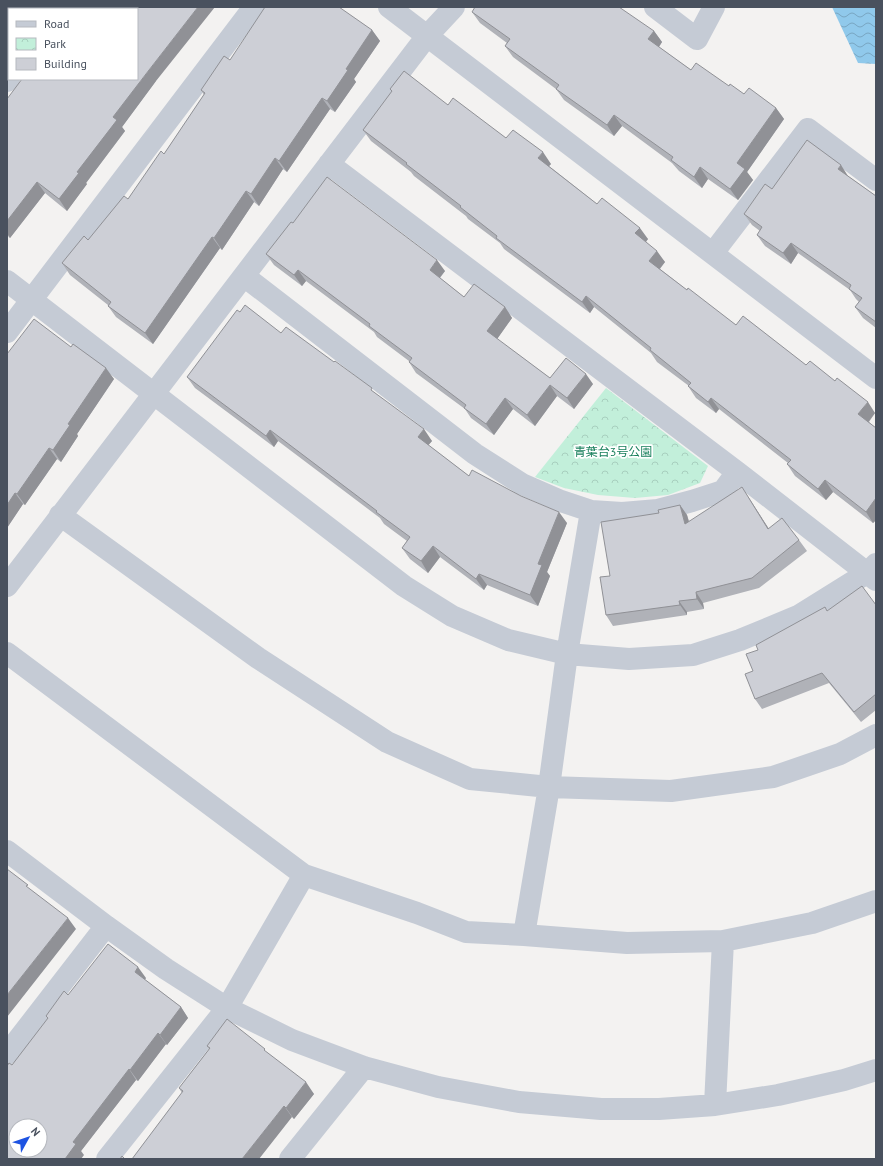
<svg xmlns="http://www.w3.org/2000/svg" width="883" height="1166" font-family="'PT Sans','Noto Sans JP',sans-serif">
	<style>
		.park { fill: url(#park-crowns) }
		.water { fill: url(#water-waves) }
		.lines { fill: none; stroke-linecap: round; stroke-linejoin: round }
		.minor { stroke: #c5cbd5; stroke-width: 22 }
		.wall { fill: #b0b2b8 }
		.shaded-wall { fill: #909196 }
		.building { fill: #cdcfd6; stroke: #909196; fill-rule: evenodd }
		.labels { text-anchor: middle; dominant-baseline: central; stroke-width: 3.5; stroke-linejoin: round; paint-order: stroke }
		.park-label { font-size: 12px; fill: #1a805d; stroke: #fff }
	</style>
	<defs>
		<pattern id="park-crowns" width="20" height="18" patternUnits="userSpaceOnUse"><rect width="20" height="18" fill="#c2efda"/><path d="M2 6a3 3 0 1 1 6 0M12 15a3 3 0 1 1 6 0" fill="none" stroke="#a8cfbe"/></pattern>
		<pattern id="water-waves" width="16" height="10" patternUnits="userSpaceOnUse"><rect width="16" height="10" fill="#90c9eb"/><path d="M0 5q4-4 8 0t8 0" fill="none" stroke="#78a6c2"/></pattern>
	</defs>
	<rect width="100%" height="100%" fill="#f3f2f1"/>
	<path class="park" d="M606,388L708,466L700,483L668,495L635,498L598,495L564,488L535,477Z"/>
	<path class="water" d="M832,7H876V64L858,63Z"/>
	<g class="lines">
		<path class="minor" d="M389,7L876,378
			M655,7L697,39L714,7
			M7,81L9,79
			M329,164L737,472L876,580
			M713,253L808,129L876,180
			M244,276L475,454L522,484L561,501L591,511L622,513L658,510L692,501L723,491L737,472
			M7,281L404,586L452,616L508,640L567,654L629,659L693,655L740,640L798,616L867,573L876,564
			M7,332L254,7
			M60,515L258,658L387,742L470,779L549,787L671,791L773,777L840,754L876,735
			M7,586L427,36L454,7
			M7,653L304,875L417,913L466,932L524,935L627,943L723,941L812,923L876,901
			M7,851L106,926L166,969L227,1008L292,1040L364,1067L438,1087L519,1102L601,1109H659L715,1105L778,1095L844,1080L876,1070
			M524,935L549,787L567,654L591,511
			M7,1054L106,926
			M715,1105L723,941
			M107,1159L227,1008L304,875
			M290,1159L364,1067"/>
	</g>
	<path class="wall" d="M31,7H51V9H33Z
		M472,12L654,31L662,42L659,47L691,70L729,86L744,94L776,108L784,119L747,172L753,180L738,200L708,179L702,188L679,171L672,163L622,126L614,136L564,100L556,89L513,57L505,46L507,43L480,23Z
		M372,30L380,41L354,79L356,82L335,112L330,109L287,172L283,169L259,206L254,202L222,250L220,248L153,344L116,317L108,306V305L70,275L62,263L88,240L128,199L164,154L204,95L201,90L230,60Z
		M156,81L122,127L125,131L86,183L87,184L67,211L45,193L10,238L7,235V99Z
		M390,89L448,105L551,164L549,166L597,204L648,239L646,242L665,262L660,269L687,290L736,325L806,365L875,413L869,422L876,428V520L873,523L833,492L826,500L795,476L787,464L788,463L719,409L716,413L696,398L688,386H689L657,362L651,353L594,307L590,313L504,249L500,243L468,219L466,216L414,176L411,172L371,141L363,130L392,92Z
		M848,176L876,196V328L863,318L855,307L859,302L856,299L850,290L798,253L791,264L765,246L757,235L760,231L752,225L744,214L772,189Z
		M293,223L445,271L440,278L464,297L505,307L512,318L497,339L550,378L593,384L574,409L557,396L535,426L513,409L494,435L471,418L465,409L416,373L409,362V361L377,337L374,332L306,281L302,286L274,265L266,254Z
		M240,312L281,333L375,393L432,441L428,445L469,476L567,523L547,572L550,576L538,606L487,585L484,590L440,557L428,573L410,559L402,548L407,541L384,524L380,518L278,441L274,447L195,388L187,377Z
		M71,347L114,379L77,434L78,436L61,462L57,459L25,505L23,504L7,528V354Z
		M749,498L769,529L799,540L807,551L759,588L703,603L704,609L687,612V615L613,626L606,615L610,576L659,513L680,505L687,515L689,521Z
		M876,605V710L861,722L829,683L762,709L755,699L753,671L758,650L828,611Z
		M146,978L145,980L181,1007L188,1018L167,1045L166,1044L138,1081L136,1080L81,1151L84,1155L12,1065L48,1019L46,1016L68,995Z
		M207,1046L268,1053L314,1094L294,1119L292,1117L182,1093L179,1088L209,1049Z"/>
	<path class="shaded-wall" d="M7,7H19L17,9H9V20L7,23Z
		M198,7H215L156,81L122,127L125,131L86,183L87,184L67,211L59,199L113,117L149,70Z
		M372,30L380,41L354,79L356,82L335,112L327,101L346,69Z
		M654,31L662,42L656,51L648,39Z
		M322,98L330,109L287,172L279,161Z
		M776,108L784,119L747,172L753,180L738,200L730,189L737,163Z
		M614,115L622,126L614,136L607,125Z
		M543,152L551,164L546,169L538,158Z
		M275,158L283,169L259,206L251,194Z
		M841,165L848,176L846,180L838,169Z
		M700,167L708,179L702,188L694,177Z
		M37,182L45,193L10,238L7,233V221Z
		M246,191L254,202L222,250L214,238Z
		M640,228L648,239L643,245L635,233Z
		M212,237L220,248L153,344L145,333Z
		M791,243L798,253L791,264L783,253Z
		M657,251L665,262L657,272L649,261Z
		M437,260L445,271L437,281L430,270Z
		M298,270L306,281L302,286L294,275Z
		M586,296L594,307L590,313L582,302Z
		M505,307L512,318L495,342L487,331Z
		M106,368L114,379L77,434L78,436L61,462L53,450L68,424Z
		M586,374L593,384L574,409L567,398Z
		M550,385L557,396L535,426L527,415Z
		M505,398L513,409L494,435L486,424Z
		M711,398L719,409L716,413L708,402Z
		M868,402L875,413L866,425L858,414Z
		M424,429L432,441L426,448L418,437Z
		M270,430L278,441L274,447L266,436Z
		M49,448L57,459L25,505L17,494Z
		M825,480L833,492L826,500L818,489Z
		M742,487L749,498L776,540L768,529Z
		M15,493L23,504L7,528V505Z
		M876,498V520L873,523L866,512Z
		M680,505L687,515L692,534L685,524Z
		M559,512L567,523L547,572L550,576L538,606L530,595L538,564Z
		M433,546L440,557L428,573L421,561Z
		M479,574L487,585L484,590L476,579Z
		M696,592L703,603L704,609L697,599Z
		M679,601L687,612V615L680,605Z
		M68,918L76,929L7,1017V995Z
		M138,967L146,978L142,983L135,972Z
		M181,1007L188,1018L167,1045L160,1035Z
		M158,1033L166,1044L138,1081L130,1070Z
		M129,1069L136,1080L81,1151L84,1155L81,1159H65L73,1142Z
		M306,1082L314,1094L294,1119L286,1108Z
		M284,1106L292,1117L259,1159H242Z"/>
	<path class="building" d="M38,7H47L50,9H40Z
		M63,7H198L149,70L113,117L117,120L77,172L79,173L59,199L37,182L7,221V99L22,79H137V9H60Z
		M265,7H339L372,30L346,69L348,70L327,101L322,98L279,161L275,158L251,194L246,191L214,238L212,237L145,333L108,306L111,302L62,263L84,236L88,240L124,196L128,199L161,151L164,154L205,93L201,90L224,56L230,60Z
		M475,7H619L654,31L648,39L691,70L696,63L729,86L730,84L744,94L749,88L776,108L737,163L745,169L730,189L700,167L694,177L671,160L673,157L614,115L607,125L556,89L559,85L505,46L510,39L472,12Z
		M404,71L448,105L453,98L506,138L513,130L543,152L538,158L597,204L602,198L640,228L635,233L657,251L649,261L687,290L688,288L736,325L743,316L806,365L810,361L835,381L837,378L868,402L858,414L876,428V498L866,512L825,480L818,489L787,464L791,460L711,398L708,402L688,386L691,383L650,350L651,348L586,296L582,302L496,238L497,236L460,207L461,206L406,164L407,163L363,130L392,91L390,89Z
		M807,140L841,165L838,169L876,196V322L855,307L862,298L849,289L851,285L791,243L783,253L757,235L762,227L744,214L765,184L772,189Z
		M327,177L437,260L430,270L464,297L474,284L505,307L487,331L550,378L566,358L586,374L567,398L550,385L527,415L505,398L486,424L464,408L466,405L409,362L412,358L369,326L370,324L298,270L294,275L266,254L291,222L293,223Z
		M245,305L281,333L286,327L334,362L335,361L372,388L371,390L424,429L418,437L469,476L472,470L521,496L559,512L538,564L542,565L530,595L479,574L476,579L433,546L421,561L402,548L410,537L376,512L377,511L270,430L266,436L187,377L237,310L240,312Z
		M34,319L71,347L73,344L106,368L68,424L70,425L53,450L49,448L17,494L15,493L7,505V354Z
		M742,487L768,529L782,518L799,540L752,578L696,592L697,599L679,601L680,605L606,615L600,577L610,576L601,522L659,513L658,510L680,505L685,524Z
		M862,586L876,605V694L854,712L822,673L755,699L745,674L753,671L746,654L758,650L756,645L825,607L827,611Z
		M7,869L28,885L26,886L68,918L7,995Z
		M108,944L138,967L135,972L181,1007L160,1035L158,1033L130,1070L129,1069L73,1142L76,1144L65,1159H7V1066L9,1063L12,1065L48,1018L46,1016L64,991L68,995ZM16,1126H40V1150H16Z
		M227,1019L265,1049L264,1050L306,1082L286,1108L284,1106L242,1159H132L183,1091L179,1088L210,1048L207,1046Z
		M122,1156L125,1159H120Z"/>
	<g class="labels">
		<g class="park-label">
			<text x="613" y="451">青葉台3号公園</text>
		</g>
	</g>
	<rect width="883" height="1166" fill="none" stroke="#49515e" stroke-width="16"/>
	<rect x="8" y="8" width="130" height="72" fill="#ffffff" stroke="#b6b9bf"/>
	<rect x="16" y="21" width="20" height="6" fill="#c5cbd5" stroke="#b6b9bf"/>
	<text x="44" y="28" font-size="12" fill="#49515e">Road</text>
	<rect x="16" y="38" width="20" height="12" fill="url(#park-crowns)" stroke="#b6b9bf"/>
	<text x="44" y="48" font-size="12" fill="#49515e">Park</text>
	<rect x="16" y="58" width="20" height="12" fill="#cdcfd6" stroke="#b6b9bf"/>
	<text x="44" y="68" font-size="12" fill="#49515e">Building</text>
	<g transform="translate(28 1138) rotate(50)"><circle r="19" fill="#ffffff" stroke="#b6b9bf"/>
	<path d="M0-3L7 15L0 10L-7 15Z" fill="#1d53e2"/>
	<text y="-6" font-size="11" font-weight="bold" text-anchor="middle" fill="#49515e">N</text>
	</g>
</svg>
